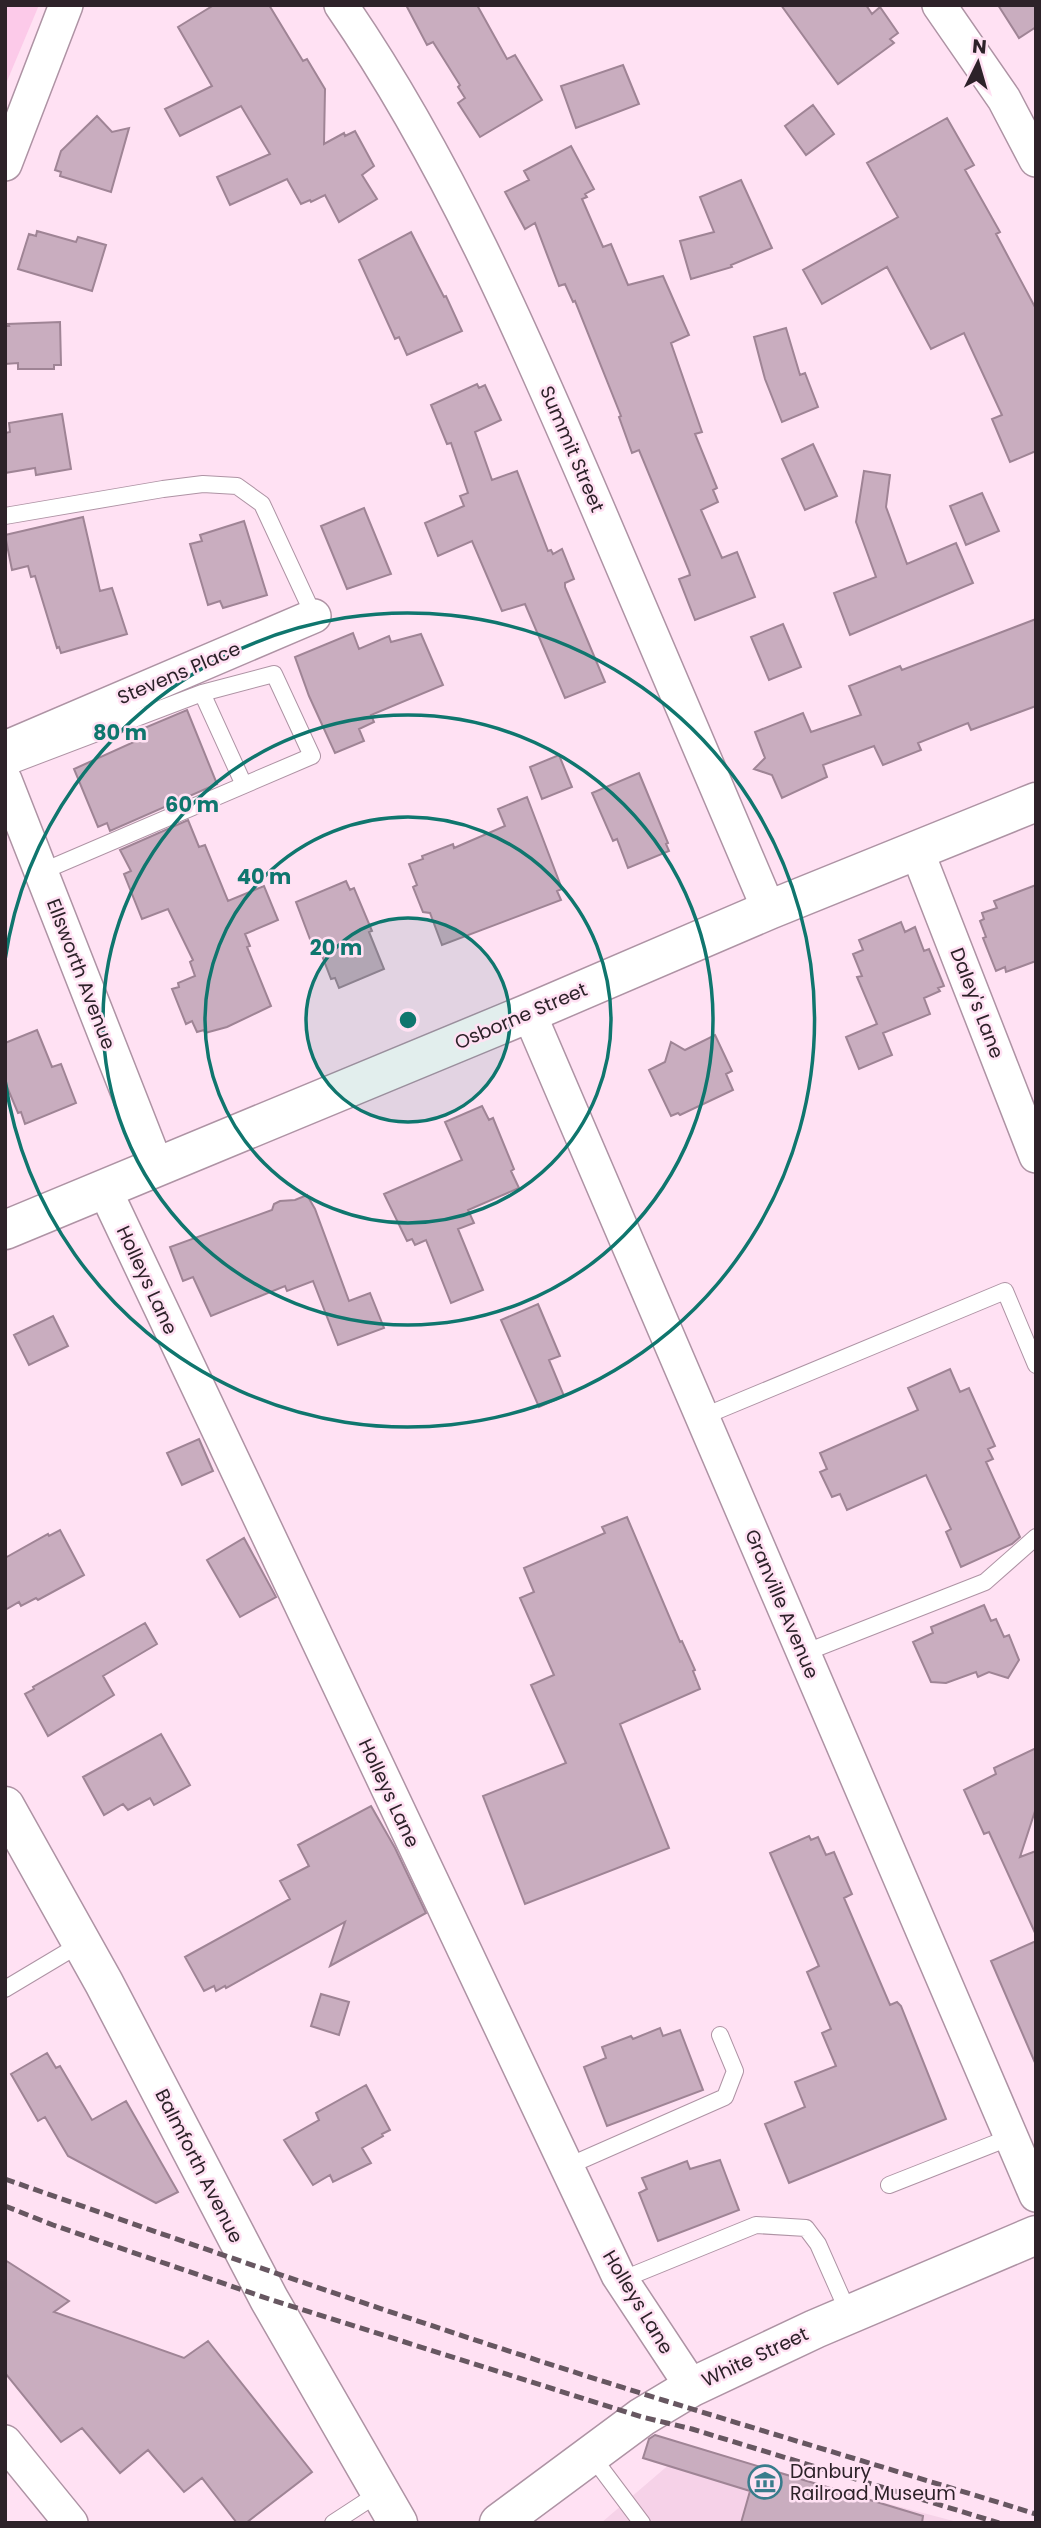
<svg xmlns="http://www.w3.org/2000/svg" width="1041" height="2528" font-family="Poppins,sans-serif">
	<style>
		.built { fill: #f6d2e8 }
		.green { fill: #fccae9 }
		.building { fill: #c9adbf; stroke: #9f8495; stroke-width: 2 }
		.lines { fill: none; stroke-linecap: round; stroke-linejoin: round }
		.service-casing { stroke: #ae93a4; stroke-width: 18 }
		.minor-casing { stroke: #ae93a4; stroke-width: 36 }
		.tertiary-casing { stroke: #ae93a4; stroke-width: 41 }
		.secondary-casing { stroke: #ae93a4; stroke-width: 41 }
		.primary-casing { stroke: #ae93a4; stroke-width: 41 }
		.service { stroke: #fff; stroke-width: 16 }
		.minor { stroke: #fff; stroke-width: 33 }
		.tertiary { stroke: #fff; stroke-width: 38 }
		.secondary { stroke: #fff; stroke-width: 38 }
		.primary { stroke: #fff; stroke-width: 38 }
		.rail { stroke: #675761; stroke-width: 5; stroke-dasharray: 10 5; stroke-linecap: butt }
		.ring { fill: none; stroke: #0f766e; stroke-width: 3.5 }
		.labels { text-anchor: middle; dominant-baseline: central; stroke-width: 5; stroke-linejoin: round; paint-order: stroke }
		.street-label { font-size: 19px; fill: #2d2229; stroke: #ffe1f3 }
		.poi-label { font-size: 19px; fill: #2d2229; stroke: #ffe1f3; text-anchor: start }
		.centre { fill: #0f766e; stroke: #ffe1f3; stroke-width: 3.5 }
		.ring-label { font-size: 21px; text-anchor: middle; font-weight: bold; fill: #0f766e; stroke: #ffe1f3; stroke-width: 5; stroke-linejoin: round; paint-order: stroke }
	</style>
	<rect width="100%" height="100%" fill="#ffe1f3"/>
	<path class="built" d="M686,2450L961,2523H601Z"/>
	<path class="green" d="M5,5H39L5,86Z"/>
	<path class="building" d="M214,5H269L303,61L307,59L325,89L324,144L344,133L345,136L355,131L374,166L362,175L377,199L339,222L325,195L311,202L310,200L301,204L287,179L230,205L217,177L270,154L241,106L180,136L165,109L212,86L178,27Z
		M406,5H477L507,59L515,55L542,100L480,137L458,103L465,98L458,87L460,85L433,42L427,45Z
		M781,5H866L872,14L880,7L898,33L890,39L894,43L838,84Z
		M998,5H1036V27L1019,38Z
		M623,65L639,104L576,128L561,86Z
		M813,105L834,134L806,155L785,126Z
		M97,116L112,132L129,128L111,192L60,176L61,172L55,170L61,151Z
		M947,118L974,165L965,170L1000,232L996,234L1036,309V451L1010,462L992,419L1002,415L964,333L931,349L887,267L822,304L803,270L898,217L867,163Z
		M571,146L594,189L585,194L587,197L582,199L603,247L611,244L628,285L663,276L689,335L671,343L702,432L695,434L717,488L713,490L718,502L701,510L722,558L737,552L755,597L695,620L679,579L690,575L689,571L639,450L632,453L619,417L621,416L575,301L573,302L565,284L559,286L535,223L525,229L505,192L529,180L524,171Z
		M741,180L772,248L731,265L732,267L691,279L680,241L714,232L700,197Z
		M37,231L76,242L78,237L106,245L92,291L18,269L29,234L36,236Z
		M411,232L444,297L446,296L462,331L407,355L399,337L395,339L359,260Z
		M60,322L61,365H54V369H18V363L5,364V326H9L8,324Z
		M786,328L800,375L805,373L818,407L782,422L765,379L754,337Z
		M477,384L479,388L485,385L501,420L475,432L492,480L517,471L548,551L551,550L553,554L562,549L574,579L565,583V587L605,682L565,698L525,604L502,611L472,541L438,556L425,523L464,506L460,496L468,493L451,443L447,444L431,405Z
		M62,414L71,469L36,475L35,468L5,473V433L10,432L9,423Z
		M813,444L837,496L805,510L782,459Z
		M864,471L890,475L886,507L907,564L956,543L973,583L850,635L834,593L876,577L856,522Z
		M982,493L999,531L966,545L950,506Z
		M364,508L391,574L347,589L321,526Z
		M83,517L100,591L112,588L127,634L61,653L59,647L57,648L35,576L31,577L28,566L12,570L5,535Z
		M244,521L267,595L223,608L220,601L208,605L190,544L202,541L200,535Z
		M1036,619V706L971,730L968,723L918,743L921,750L883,765L874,746L823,765L827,777L782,798L772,775L754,769L765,758L755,732L803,713L811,732L861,715L849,686L900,666L902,670Z
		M783,624L801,667L769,680L751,637Z
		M353,633L359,649L389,636L391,642L421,634L443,685L371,715L374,722L359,729L364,741L335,753L309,696L295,657Z
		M187,710L217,784L110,831L107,823L98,827L74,769L145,737L142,729Z
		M559,755L572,787L542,799L530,767Z
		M639,773L668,843L666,844L669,851L628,868L617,839L613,841L592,793Z
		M527,797L562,889L557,891L561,900L442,945L430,913L423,912L413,887L417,885L409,864L423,859L422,856L453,844L454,848L505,826L498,809Z
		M188,820L199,847L205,845L228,901L264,886L278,920L245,934L250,946L247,947L271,1006L227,1027L205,1033L204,1030L197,1032L192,1021L186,1024L172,989L179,987L178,983L195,976L190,962L193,960L168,909L142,919L124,874L131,871L120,850Z
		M346,881L350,890L354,888L372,931L369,932L384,969L339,988L335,978L331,979L321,953L316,955L296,902Z
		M1036,885V961L1006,972L1005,967L996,971L983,938L986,937L980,921L984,919L982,913L997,908L994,901Z
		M901,922L905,932L915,927L924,951L929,949L944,986L938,988L940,991L924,998L930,1014L883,1033L892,1055L859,1069L846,1037L877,1024L857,977L862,976L853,954L863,950L859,940Z
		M37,1030L52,1067L61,1064L76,1103L25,1124L21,1112L18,1113L5,1082V1043Z
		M715,1035L732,1071L726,1074L733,1090L680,1115L678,1113L671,1116L649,1070L665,1062L671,1042L685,1050Z
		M482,1106L489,1120L493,1118L514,1169L511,1171L519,1188L468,1210L474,1223L458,1229L483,1290L451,1303L426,1240L415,1245L412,1239L407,1241L384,1194L462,1160L445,1122Z
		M307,1195L315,1209L349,1301L370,1293L384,1328L338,1345L313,1281L287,1291L285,1286L211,1316L193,1277L183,1281L170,1247L272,1210L274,1204L280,1201L295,1200Z
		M538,1304L560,1356L549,1360L564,1396L539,1407L501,1320Z
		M53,1316L68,1346L29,1365L14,1335Z
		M950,1369L960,1392L969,1388L990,1435L995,1446L988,1449L993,1459L986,1462L1020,1537L1012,1544L961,1567L946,1532L951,1529L926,1475L847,1510L840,1494L832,1497L820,1472L827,1469L820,1453L918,1410L908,1388Z
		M199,1439L213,1471L182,1485L167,1453Z
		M627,1517L680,1642L682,1641L695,1670L693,1671L700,1689L620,1724L669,1848L525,1904L483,1796L566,1763L531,1685L554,1675L520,1598L534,1592L524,1568L605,1533L602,1527Z
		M60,1530L84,1575L38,1600L36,1598L21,1606L19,1602L5,1610V1558L48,1534L49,1536Z
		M244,1538L276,1597L240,1617L207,1560Z
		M984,1605L991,1621L996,1619L1004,1637L1009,1635L1019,1660L1008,1678L989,1672L978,1677L976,1672L946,1683L931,1682L913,1642L933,1633L931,1627Z
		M145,1623L157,1644L103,1676L114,1695L48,1736L25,1694L34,1689L33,1687Z
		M161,1734L190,1785L154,1805L150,1798L128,1810L123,1804L104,1815L83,1777Z
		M1036,1748V1808L1020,1857L1036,1851V1935L989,1832L984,1834L964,1790L996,1774L994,1768Z
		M371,1806L395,1848L426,1913L330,1966L345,1922L226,1988L225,1986L216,1991L214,1986L204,1991L185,1957L290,1899L280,1881L309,1866L298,1845Z
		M809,1836L811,1840L818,1837L826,1855L834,1852L852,1894L844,1898L890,2005L897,2002L901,2006L946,2119L789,2183L765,2124L805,2107L795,2082L836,2066L822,2033L831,2029L807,1972L819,1966L770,1853Z
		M1036,1941V2065L991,1961Z
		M321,1994L349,2002L339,2035L311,2026Z
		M660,2028L663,2036L680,2030L703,2090L607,2126L584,2067L606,2058L602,2047L631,2036L633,2039Z
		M47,2053L56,2068L60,2066L92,2120L126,2101L178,2192L156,2203L68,2156L45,2117L38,2121L11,2074Z
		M366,2085L390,2130L382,2134L383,2136L362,2148L371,2163L333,2182L330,2175L313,2185L284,2140L319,2120L316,2113Z
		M720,2160L739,2210L658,2241L639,2193L647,2189L642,2178L687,2161L690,2169Z
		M5,2260L69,2301L54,2312L184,2358L208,2341L312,2472L246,2523H237L202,2478L184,2492L148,2450L120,2473L82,2428L61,2442L5,2373Z
		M655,2435L923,2516L922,2523H741L750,2491L643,2458L649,2439Z"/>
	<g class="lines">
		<defs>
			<path id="service" d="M5,516L163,489L203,484L237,486L262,504L314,616
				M202,693L244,785
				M5,768L202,693L274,674L312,756L41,872
				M702,1417L1005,1291L1036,1365
				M804,1653L985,1582L1036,1537
				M5,1989L82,1943
				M566,2167L725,2097L735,2071L720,2035
				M889,2185L1011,2137
				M621,2280L756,2225L806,2228L818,2244L849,2314
				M591,2455L642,2523
				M333,2523L379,2493"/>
			<path id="minor" d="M341,5C447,159 522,332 595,502C653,638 711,774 769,910
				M939,5L1004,99L1036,160
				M5,164L66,5
				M5,748L314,616
				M5,780L157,1167
				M917,851L1036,1156
				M529,1013L1036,2195
				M104,1188L618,2275L692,2387
				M5,2442L71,2523"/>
			<path id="tertiary" d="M5,1806L104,1983L269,2299L398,2523"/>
			<path id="secondary" d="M5,1230L529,1013L769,910L1036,802"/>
			<path id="primary" d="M499,2523L642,2417L692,2387L815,2329L1036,2235"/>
		</defs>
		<use href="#service" class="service-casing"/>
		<use href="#minor" class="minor-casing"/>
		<use href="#tertiary" class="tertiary-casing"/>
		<use href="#secondary" class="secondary-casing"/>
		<use href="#primary" class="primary-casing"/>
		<use href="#service" class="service"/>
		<use href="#minor" class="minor"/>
		<use href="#tertiary" class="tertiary"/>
		<use href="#secondary" class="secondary"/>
		<use href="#primary" class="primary"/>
		<path class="rail" d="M5,2179C224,2256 444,2332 666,2401C789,2439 913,2476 1036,2514
			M5,2206L53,2225L269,2299L642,2417L692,2429L999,2523"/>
	</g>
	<circle cx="408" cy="1020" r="102" fill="#0f766e" fill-opacity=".12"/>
	<g class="ring">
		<circle cx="408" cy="1020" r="102"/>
		<circle cx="408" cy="1020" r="203"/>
		<circle cx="408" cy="1020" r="305"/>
		<path d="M5 960A407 407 0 1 1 5 1080"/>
	</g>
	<defs>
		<symbol id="museum-ring" viewBox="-11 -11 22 22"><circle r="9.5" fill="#ffe1f3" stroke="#397c8c" stroke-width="1.5"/><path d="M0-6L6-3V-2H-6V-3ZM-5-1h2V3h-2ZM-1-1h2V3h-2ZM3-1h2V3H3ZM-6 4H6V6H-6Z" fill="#397c8c"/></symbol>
	</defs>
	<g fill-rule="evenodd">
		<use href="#museum-ring" x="746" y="2463" width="38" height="38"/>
	</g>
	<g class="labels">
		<g class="street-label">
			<text transform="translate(572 449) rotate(67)">Summit Street</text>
			<text transform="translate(179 673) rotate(-23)">Stevens Place</text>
			<text transform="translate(81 974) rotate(69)">Ellsworth Avenue</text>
			<text transform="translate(977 1003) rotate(69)">Daley's Lane</text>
			<text transform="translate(521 1016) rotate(-23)">Osborne Street</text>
			<text transform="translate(147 1280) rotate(65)">Holleys Lane</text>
			<text transform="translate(782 1604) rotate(67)">Granville Avenue</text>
			<text transform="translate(389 1793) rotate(65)">Holleys Lane</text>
			<text transform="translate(199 2166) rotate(63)">Balmforth Avenue</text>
			<text transform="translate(638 2302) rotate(59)">Holleys Lane</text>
			<text transform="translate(755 2357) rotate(-25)">White Street</text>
		</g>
		<g class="poi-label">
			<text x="790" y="2471">Danbury<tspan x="790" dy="22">Railroad Museum</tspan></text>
		</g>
	</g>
	<circle cx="408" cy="1020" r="10" class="centre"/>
	<g class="ring-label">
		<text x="120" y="740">80 m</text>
		<text x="192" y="812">60 m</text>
		<text x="264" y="884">40 m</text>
		<text x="336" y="955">20 m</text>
	</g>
	<rect width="1041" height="2528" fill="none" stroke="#2d2229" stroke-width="14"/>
	<g transform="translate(978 63) rotate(5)" stroke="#ffe1f3" stroke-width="5" paint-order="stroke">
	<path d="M0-5L12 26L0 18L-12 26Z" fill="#2d2229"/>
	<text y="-10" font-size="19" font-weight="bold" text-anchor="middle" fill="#2d2229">N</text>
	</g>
</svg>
